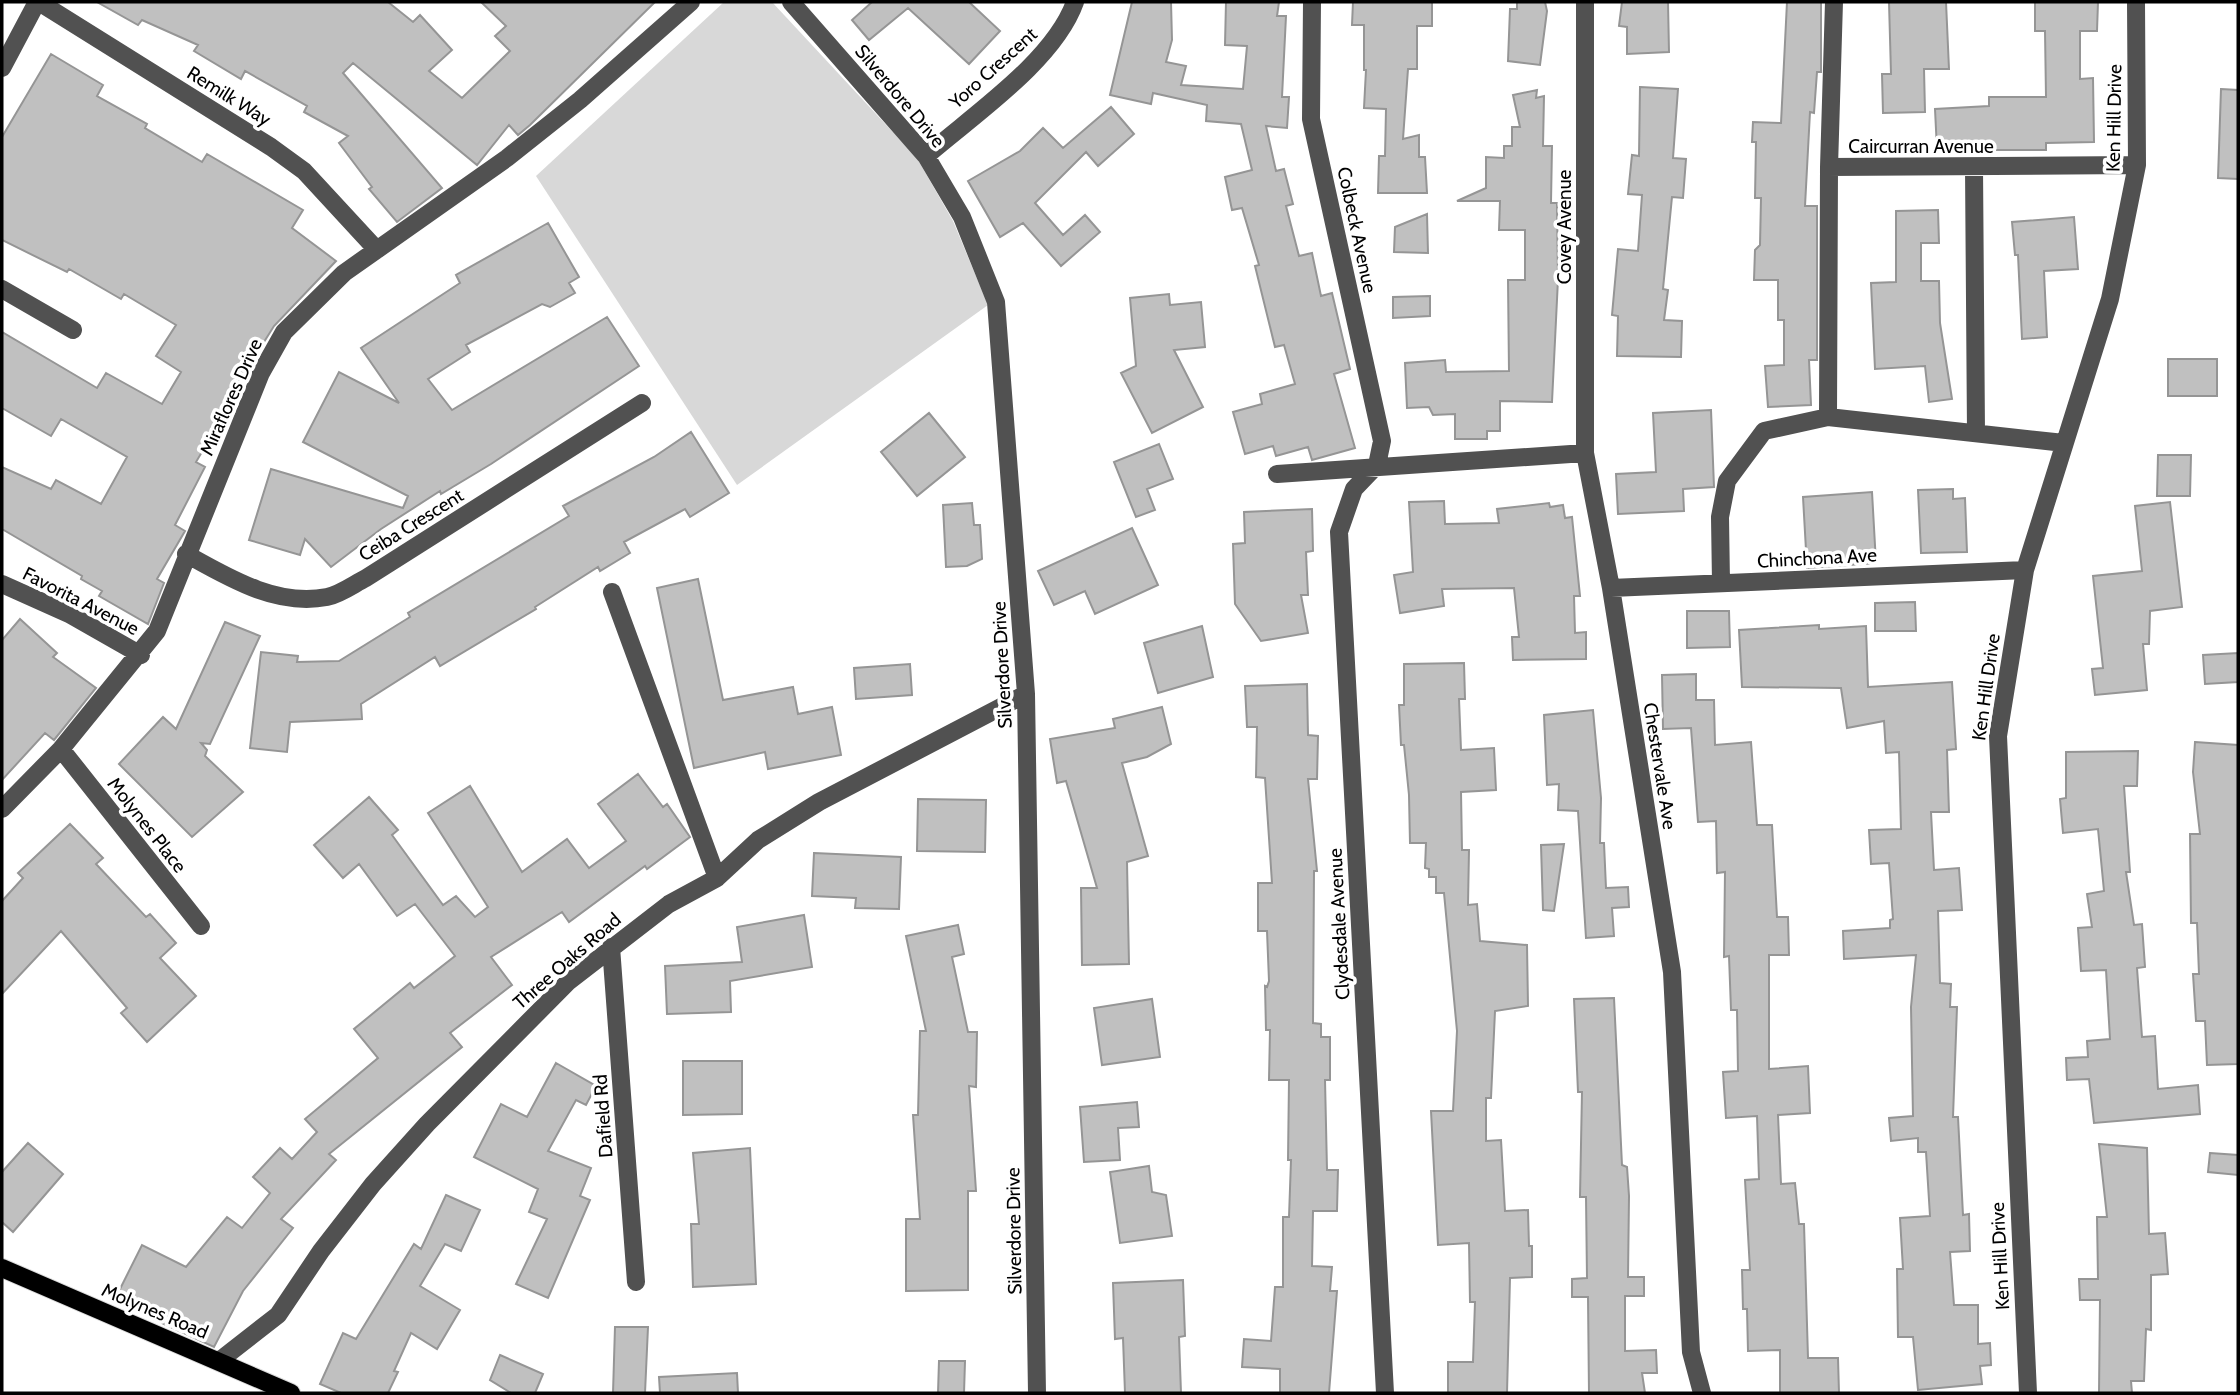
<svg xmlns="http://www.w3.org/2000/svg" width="2240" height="1395" font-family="Cabin,sans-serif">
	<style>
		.green { fill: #d8d8d8 }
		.building { fill: #c0c0c0; stroke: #959595; stroke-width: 2 }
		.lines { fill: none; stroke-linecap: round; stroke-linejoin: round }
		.major-casing { stroke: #dbdbdb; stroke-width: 20 }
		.minor { stroke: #515151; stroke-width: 18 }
		.major { stroke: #000; stroke-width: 18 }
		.labels { text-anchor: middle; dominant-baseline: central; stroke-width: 7; stroke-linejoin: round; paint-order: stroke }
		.street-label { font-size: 19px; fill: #000; stroke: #fff }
	</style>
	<rect width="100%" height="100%" fill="#fff"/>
	<path class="green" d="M724,2H772L917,158L953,221L988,305L737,485L536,176Z"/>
	<path class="building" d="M97,2H388L413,22L420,15L452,50L429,71L462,98L510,51L495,36L506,26L481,2H655L530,125L518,135L509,125L477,165L353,63L343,73L442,188L397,222L369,189L372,187L339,143L348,136L304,112L307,106L245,71L241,79L194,51L198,45L142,20L138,25Z
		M872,2H969L1000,31L969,64L908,8L869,40L852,20Z
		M1132,2H1171L1172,40L1166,62L1186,66L1181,85L1243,89L1247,46L1225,45L1226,2H1279L1277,16H1286L1282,97H1289L1287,128L1266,126L1276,171L1284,169L1293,204L1286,206L1299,256L1312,253L1321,296L1332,293L1350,369L1334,374L1355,448L1312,460L1308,447L1276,456L1273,446L1245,454L1233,412L1262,404L1260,394L1295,384L1284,345L1275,347L1255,266L1259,265L1242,208L1232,210L1225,177L1252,170L1241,124L1206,121L1207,105L1153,93L1151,104L1110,95Z
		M1353,2H1432V26H1417V69H1408L1403,139L1419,135V157H1425L1427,193H1378L1379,156H1385L1386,109L1364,108L1366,70H1364V25H1352Z
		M1517,2H1545L1547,11L1540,65L1508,61L1510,9H1517Z
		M1622,2H1668L1669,52L1627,54V27L1619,26Z
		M1787,2H1821V72H1817L1814,113L1810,112L1805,206H1817V360H1809L1811,405L1768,407L1765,366L1784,365V320H1778V280H1754L1755,250L1760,245L1761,198H1755L1756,142H1752L1753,122L1781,123Z
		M1889,2H1946L1949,69H1924L1925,112L1883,113L1882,74H1891Z
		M2035,2H2098L2097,31H2080V79L2093,78L2094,142L2046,143V150H1937L1935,109L1989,106V97H2046L2045,31H2035Z
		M51,54L103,85L97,96L147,124L145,128L202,162L207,154L303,210L292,228L336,261L274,326L218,415L222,418L196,462L205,467L175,525L185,531L157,579L164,583L148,624L99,596L102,591L81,579L82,576L2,529V467L51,489L56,480L101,504L127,457L61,419L51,436L2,408V332L97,388L106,373L162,404L181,372L156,356L176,325L124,294L121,299L69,269L67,272L2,240V137Z
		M1640,87L1678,89L1673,158L1686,159L1683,198L1672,197L1663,289L1668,290L1664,320L1682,321L1681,357L1617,356L1618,316L1612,315L1618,249L1638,251L1642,195L1628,194L1632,155L1639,156Z
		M2221,89L2238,90V179L2218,178Z
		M1537,90L1536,98L1544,96L1543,146H1552L1551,203H1557L1558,279L1552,402L1500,401V431H1487V439H1455V414L1433,415L1429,407L1407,408L1405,363L1445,360L1446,372L1509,371L1508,280H1525V230H1499L1500,201H1457L1486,188V157L1504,158V146H1512V127H1520L1513,95Z
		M1111,107L1134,134L1098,166L1086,152L1035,203L1063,235L1085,215L1100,232L1061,266L1023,223L1000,237L968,181L1020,151L1043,128L1063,148Z
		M1938,210L1939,243H1921V281H1939L1940,323L1952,399L1929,402L1925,366L1875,369L1871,283L1896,282V211Z
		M1427,214L1428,253L1394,252L1395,227Z
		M2074,217L2078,269L2044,271L2047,337L2022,339L2018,255H2015L2012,222Z
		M548,223L579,277L569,283L575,293L550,307L542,304L466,345L470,352L428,379L452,410L607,317L639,366L491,464L441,494L440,491L381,529L331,567L305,539L300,555L249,540L271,469L403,508L408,496L303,442L339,372L399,403L361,348L460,283L456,275Z
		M1169,294L1170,305L1201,302L1205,347L1174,350L1203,407L1152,433L1121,373L1136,366L1130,298Z
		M1430,296V316L1393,318V297Z
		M2168,359H2217V396H2168Z
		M1711,410L1714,487L1683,489L1684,511L1618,514L1616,474L1656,472L1653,413Z
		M929,413L965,457L917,496L881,452Z
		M691,432L729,493L690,517L685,509L624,542L630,553L600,571L598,567L535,607L536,609L440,666L435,657L361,704L362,719L290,722L287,752L250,748L261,652L298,656L297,662L339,661L410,617L408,613L569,516L563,506L654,457Z
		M1159,444L1173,479L1147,489L1155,510L1136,517L1114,462Z
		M2158,455H2191L2190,496H2157Z
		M1953,489V499L1965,498L1967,552L1921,553L1918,490Z
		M1872,492L1876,563L1807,568L1803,497Z
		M1444,501L1445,524L1499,523L1497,509L1549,503L1550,507L1563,505L1565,518L1572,517L1580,596H1574L1575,633L1586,632V659L1513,660L1512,637H1519L1514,588L1442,589L1444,606L1400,613L1394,575L1413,572L1409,502Z
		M2170,502L2182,607L2150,611L2149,644H2143L2147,690L2095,695L2092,669L2103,668L2093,576L2142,571L2135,506Z
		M972,503L974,525H980L982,559L967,566L946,567L943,505Z
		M1312,509L1313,551L1306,552L1308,595H1301L1308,633L1261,641L1235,604L1233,544L1245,543L1244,512Z
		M1132,528L1158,585L1095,614L1085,591L1054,605L1038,571Z
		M698,579L723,700L793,687L798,714L832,707L841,755L768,769L765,752L694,768L657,588Z
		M1915,602L1916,631H1875V603Z
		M1687,611H1729L1730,647L1687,648Z
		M20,619L57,653L53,657L96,688L54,740L45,733L2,780V640Z
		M225,622L260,636L210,744L201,743L207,750L205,756L243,792L192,837L119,764L163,717L176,729Z
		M1819,625V629L1866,626L1868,687L1952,682L1956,749L1947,750L1949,812H1931L1934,870L1959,868L1962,910L1938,911L1940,983L1951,984L1950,1007H1957L1953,1117H1958L1963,1215L1969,1214L1970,1251L1950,1252L1954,1305H1978V1344L1990,1343L1991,1365L1980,1366L1982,1384L1918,1390L1913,1337H1898L1897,1269H1903L1900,1218L1930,1216L1926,1152H1918V1138L1891,1141L1889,1118L1913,1116L1911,1007L1916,955L1844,959L1843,931L1890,928V920L1893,919L1889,863L1871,864L1869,830L1901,829L1899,752L1886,753L1884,721L1847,728L1841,688L1742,687L1739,630Z
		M1202,626L1213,677L1158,693L1144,643Z
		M2238,653V682L2205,684L2203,655Z
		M1464,663L1465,699H1459L1461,750L1494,748L1496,790L1461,792L1462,850H1469L1468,905L1477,904L1480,941L1527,945L1528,1006L1495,1011L1491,1098H1486V1141L1501,1140L1505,1211L1528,1210L1529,1246H1532V1277L1510,1278L1507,1393H1448V1362H1473L1475,1302H1470L1469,1243L1438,1245L1431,1111H1453L1457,1031L1444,893H1436V877H1429V869L1425,868L1426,843H1410L1409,795L1404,745H1401L1399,705H1404V664Z
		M910,664L912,695L856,699L854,668Z
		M1696,674V700H1714L1715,745L1751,742L1757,825H1772L1777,917H1788L1789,955H1769V1069L1808,1066L1810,1113L1778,1115L1781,1184L1795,1183L1799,1224H1804L1808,1358H1838L1839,1393H1780V1350L1748,1351L1747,1309H1743L1742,1270H1750L1745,1180L1759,1179L1757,1116L1726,1118L1723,1072L1738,1071L1737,1010H1731L1729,956L1724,957L1725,872L1717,873L1716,821L1698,822L1691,728L1663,729L1662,675Z
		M1307,684L1308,735L1318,736L1317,779H1308L1317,871H1314L1313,1023L1321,1024V1037H1330V1080H1325L1327,1170H1338L1337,1211H1313L1312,1266L1332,1267L1330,1291H1337L1329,1393H1280V1369L1242,1367L1244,1339L1271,1341L1275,1287H1283V1217H1289L1291,1160H1288L1289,1080H1269L1270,1030H1266L1265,986L1267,987L1269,981L1267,931H1258V883H1272L1265,778L1256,777L1257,727H1247L1245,686Z
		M1162,707L1171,744L1147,757L1122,763L1148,856L1127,862L1129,964L1082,965L1081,888H1097L1066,781L1057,783L1050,739L1115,728L1113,719Z
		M1593,710L1601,798L1600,843H1604L1606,888L1628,887L1629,907L1612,908L1614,936L1586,938L1578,811L1558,810L1559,784L1547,785L1544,715Z
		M2195,742L2238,745V1064L2207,1065L2205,1021H2196L2193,974H2199L2197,923H2191L2190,834H2200L2193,772Z
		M2138,751L2137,786H2124L2130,872H2126L2134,925L2142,924L2145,967L2137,968L2142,1037L2155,1036L2158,1089L2198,1085L2200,1114L2094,1123L2089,1079L2067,1080L2066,1058L2088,1057L2087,1041L2110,1039L2106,970L2081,971L2078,928L2092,927L2087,894L2104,891L2098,829L2063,833L2060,799L2066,798V752Z
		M638,774L663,807L667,804L690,837L647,869L645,866L569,922L562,912L491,957L512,985L450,1033L462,1047L329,1154L336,1160L281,1219L293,1228L243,1291L214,1347L114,1301L142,1245L186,1267L227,1217L242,1228L270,1193L253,1177L280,1148L292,1159L317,1132L305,1119L378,1058L354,1029L410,983L414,988L455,956L415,904L397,916L359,864L343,878L314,845L369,797L398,830L392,835L443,905L456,896L475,917L488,907L428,813L470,786L522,872L567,839L589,868L626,841L598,804Z
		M918,799L986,800L985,852L917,851Z
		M70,824L103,858L96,864L146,917L150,914L176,943L160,958L196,996L147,1042L121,1013L127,1008L61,931L2,994V901L23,878L18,873Z
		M1564,844L1554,911L1543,910L1541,845Z
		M814,853L901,857L899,909L855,908L856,898L812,896Z
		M804,915L812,967L730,981L731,1012L667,1014L665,966L742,962L737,927Z
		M958,925L964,954L952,957L968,1032H977L976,1087L969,1086L976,1191H968V1290L906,1291V1219H920L913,1115H918L920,1031H926L906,936Z
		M1614,998L1622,1165L1627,1167L1629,1196L1628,1277H1644V1296H1625V1351L1656,1350L1657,1373H1642L1645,1393H1589L1588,1297H1572V1279L1587,1278L1586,1197H1580L1582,1092H1578L1574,999Z
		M1152,999L1160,1057L1102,1065L1094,1008Z
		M683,1061H742V1114L683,1115Z
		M556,1063L596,1086L586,1105L576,1100L548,1151L591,1168L580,1196L590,1200L548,1298L516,1284L547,1219L529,1212L538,1189L474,1157L501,1104L527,1117Z
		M1137,1102L1139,1127L1118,1128L1120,1160L1084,1162L1080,1107Z
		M28,1143L63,1174L13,1232L2,1222V1172Z
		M2099,1144L2147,1148L2149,1234L2165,1233L2168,1274L2151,1275V1330L2146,1329L2144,1381H2131L2132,1393H2099L2100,1300H2080L2079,1279H2098L2097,1217H2107Z
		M750,1148L756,1284L693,1287L691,1224H699L693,1153Z
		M2210,1153L2238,1155V1175L2208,1172Z
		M1149,1166L1152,1192L1166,1195L1172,1236L1120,1243L1110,1172Z
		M446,1195L480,1210L461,1251L445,1244L420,1286L460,1310L437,1349L411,1333L394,1371L398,1372L388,1393H341L320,1384L343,1333L356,1339L414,1244L421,1249Z
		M1183,1280L1185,1336L1179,1337L1181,1393H1125L1123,1338L1115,1339L1113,1283Z
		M615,1327H648L645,1393H613Z
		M500,1355L543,1374L535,1393H511L490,1380Z
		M939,1361H965L964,1393H938Z
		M737,1373L738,1393H660L659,1377Z"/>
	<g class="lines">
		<defs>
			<path id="major" d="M2,1268L291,1393"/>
		</defs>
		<use href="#major" class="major-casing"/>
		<path class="minor" d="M39,2L271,147L304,171L377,250
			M791,2L926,156L962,217L996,302L1026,694L1037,1393
			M1312,2L1311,119L1382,441L1377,465L1354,489L1339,532L1385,1393
			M1585,2V453L1611,588L1672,972L1691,1352L1702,1393
			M1834,2L1829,167L2137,165
			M2,68L37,2
			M926,156C973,115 1054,61 1075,2
			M1974,167L1976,433
			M2,289L73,330
			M1828,417L1829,167
			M1277,474L1585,453
			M186,554C229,578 277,607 327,597C341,594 354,584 366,578L642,403
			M1721,583L1720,517L1727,481L1764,431L1828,417L2064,443
			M2,584L69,614L141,655
			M1611,588L2025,570
			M612,592L717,878
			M61,749L201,926
			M2,809L61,749L157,631L261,373L284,332L344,273L507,158L580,100L691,2
			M611,947L636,1282
			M219,1361L278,1315L321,1251L373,1184L427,1124L568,982L669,904L717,878L758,840L819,802L1026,694
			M2028,1393L1998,736L2025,570L2110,299L2137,165L2136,2"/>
		<use href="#major" class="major"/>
	</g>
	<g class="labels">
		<g class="street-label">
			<text transform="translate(993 68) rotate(-42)">Yoro Crescent</text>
			<text transform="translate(229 96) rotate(32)">Remilk Way</text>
			<text transform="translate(900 96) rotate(50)">Silverdore Drive</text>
			<text transform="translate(2114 118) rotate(-89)">Ken Hill Drive</text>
			<text x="1921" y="146">Caircurran Avenue</text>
			<text transform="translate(1564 227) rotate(-90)">Covey Avenue</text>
			<text transform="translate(1357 230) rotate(78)">Colbeck Avenue</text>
			<text transform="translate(231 397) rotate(-66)">Miraflores Drive</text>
			<text transform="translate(411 525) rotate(-32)">Ceiba Crescent</text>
			<text transform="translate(1817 558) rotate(-3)">Chinchona Ave</text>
			<text transform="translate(81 601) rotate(27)">Favorita Avenue</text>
			<text transform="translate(1002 665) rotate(-93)">Silverdore Drive</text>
			<text transform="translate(1986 687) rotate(-82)">Ken Hill Drive</text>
			<text transform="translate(1660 766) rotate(81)">Chestervale Ave</text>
			<text transform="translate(147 825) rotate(52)">Molynes Place</text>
			<text transform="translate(1339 924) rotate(-93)">Clydesdale Avenue</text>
			<text transform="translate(567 961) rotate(-41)">Three Oaks Road</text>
			<text transform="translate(603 1116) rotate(-94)">Dafield Rd</text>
			<text transform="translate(1014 1231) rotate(-91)">Silverdore Drive</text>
			<text transform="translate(2000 1256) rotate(-93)">Ken Hill Drive</text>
			<text transform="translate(155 1311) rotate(23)">Molynes Road</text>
		</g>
	</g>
	<rect width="2240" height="1395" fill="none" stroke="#000000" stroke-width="7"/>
</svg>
